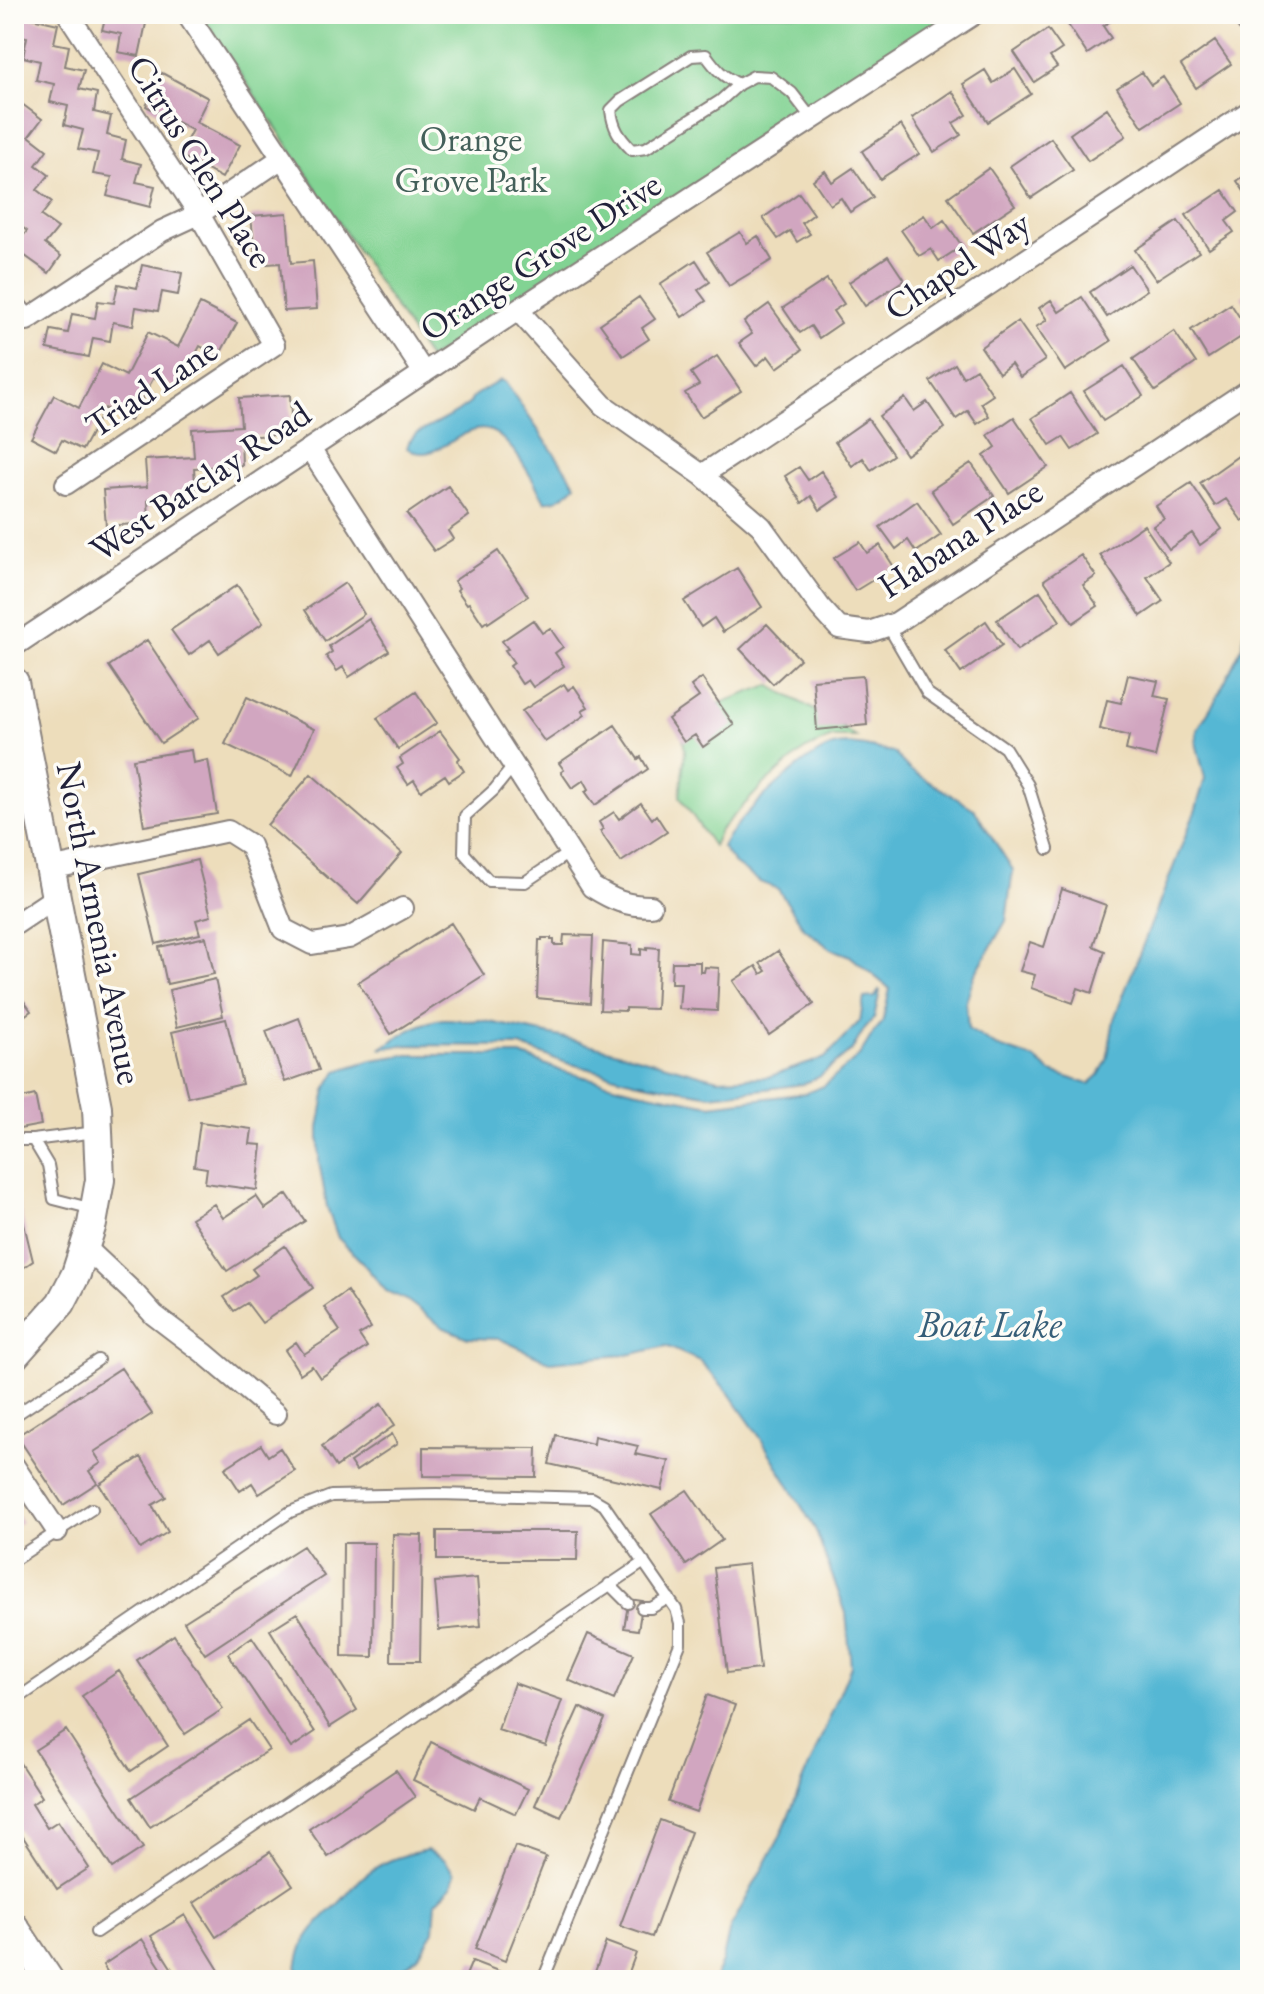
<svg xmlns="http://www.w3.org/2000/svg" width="1264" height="1994" font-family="'EB Garamond',serif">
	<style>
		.green { fill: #82d393; stroke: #527a67; stroke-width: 2 }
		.water { fill: #55b7d4; stroke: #3c6c88; stroke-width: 2 }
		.building { fill: #d1a6c0 }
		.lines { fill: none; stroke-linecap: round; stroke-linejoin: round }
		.service-casing { stroke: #88807b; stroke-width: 14 }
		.minor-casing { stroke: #88807b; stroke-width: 24 }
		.secondary-casing { stroke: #88807b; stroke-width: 32 }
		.service { stroke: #fff; stroke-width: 10 }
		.minor { stroke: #fff; stroke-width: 20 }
		.secondary { stroke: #fff; stroke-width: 28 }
		.labels { text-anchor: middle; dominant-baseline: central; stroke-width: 7; stroke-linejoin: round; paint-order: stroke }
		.park-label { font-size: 36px; fill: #44605a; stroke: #fdfcf7 }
		.street-label { font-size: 36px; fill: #22223b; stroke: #fdfcf7 }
		.water-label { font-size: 38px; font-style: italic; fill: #365e78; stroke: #fdfcf7 }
	</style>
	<rect width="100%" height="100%" fill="#fdfcf7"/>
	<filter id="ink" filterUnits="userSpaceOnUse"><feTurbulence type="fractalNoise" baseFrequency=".0125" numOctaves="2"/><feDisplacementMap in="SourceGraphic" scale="16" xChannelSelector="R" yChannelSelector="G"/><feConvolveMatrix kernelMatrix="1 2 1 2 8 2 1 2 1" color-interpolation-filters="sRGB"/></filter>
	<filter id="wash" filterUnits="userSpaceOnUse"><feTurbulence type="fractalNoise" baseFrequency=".006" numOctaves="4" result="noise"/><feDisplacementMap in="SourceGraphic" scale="32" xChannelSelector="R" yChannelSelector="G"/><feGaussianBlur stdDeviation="1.8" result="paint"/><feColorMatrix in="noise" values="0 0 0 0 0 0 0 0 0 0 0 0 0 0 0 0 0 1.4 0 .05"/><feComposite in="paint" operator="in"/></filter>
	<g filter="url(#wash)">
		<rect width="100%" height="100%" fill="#edddbb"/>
		<path class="green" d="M201,14H955L429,359Z
			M769,685L820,713L856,737H832L804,750L763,785L720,830L713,846L680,797L685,751L683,739L715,705Z"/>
		<path class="water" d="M501,380L505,382L576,485C569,493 556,503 545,501C532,480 519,451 498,435C467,411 438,470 407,448L409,442L416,434L456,413L470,403L473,397L480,392Z
			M1250,621V1253L1246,1260L1250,1348V1980H714L722,1962L730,1928L779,1839L851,1666L846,1613L815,1529L760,1437L728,1392L700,1361L666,1346L633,1354L550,1362L500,1339L468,1338L442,1327L408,1301L386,1291L361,1261L338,1238L327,1207L319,1161V1128L326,1089L337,1071L372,1060L404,1055H521L562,1071L633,1090L710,1105L768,1098L806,1093L824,1086L859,1056L873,1033L882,1023L890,989L850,956L831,949L804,928L778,889L760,882L734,863L722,847C733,821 809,749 837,745C855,742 876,749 893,752L910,770L974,809L1013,870L1006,921L974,976L966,1002L968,1029L996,1046L1035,1059L1051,1072L1089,1084L1099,1075L1107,1060L1114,1019L1196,809L1205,778L1196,743L1197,730L1216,699L1242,647L1246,628Z
			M879,990L880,991L874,1018L865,1028L852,1050L819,1077L803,1084L766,1089L710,1095L634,1081L564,1062L520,1046L403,1045L380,1049C400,1036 418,1022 443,1019C456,1018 467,1023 480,1020L566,1038L718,1079L768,1077L825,1058L860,1021L864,998L875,997Z
			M427,1850L444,1859L455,1873L452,1886L436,1902L434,1931L419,1955L388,1980H297C295,1945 313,1926 337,1905C345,1898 351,1889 359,1881C377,1862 402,1855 427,1850Z"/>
		<g id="blocks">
			<path class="building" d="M14,14L58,24L54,43L69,46L65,66L84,70L79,89L97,93L94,112L111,116L107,135L126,140L122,159L141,164L136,182L155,186L150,207L107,196L112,177L93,174L98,153L78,149L83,130L64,125L68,106L50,102L54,84L36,80L40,61L23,57L27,37L14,35Z
				M106,14H148L139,56L118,52L121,34L102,30Z
				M1068,14H1112L1115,18L1103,26L1111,38L1087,54L1063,17Z
				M1228,14H1250V38L1246,40Z
				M1048,29L1062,49L1050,57L1057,67L1034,82L1014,52Z
				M1215,41L1231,64L1196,88L1181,65Z
				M1015,69L1031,94L988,122L963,84L985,70L993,83Z
				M1142,72L1151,85L1163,77L1180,103L1143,127L1117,88Z
				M162,73L208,98L196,122L240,145L222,178L179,155L192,130L146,106Z
				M952,91L967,115L953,123L961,135L934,152L912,118Z
				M14,98L42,119L29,136L47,150L36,165L49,175L37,190L52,202L41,216L58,228L45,244L61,256L49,273L14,248L27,231L14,221V214L23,202L14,196V183L19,176L14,173Z
				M1107,108L1126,136L1088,161L1070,134Z
				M901,125L919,154L880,179L862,151Z
				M1051,138L1073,170L1031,198L1010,166Z
				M853,168L873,197L850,212L841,198L830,205L813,180L825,171L832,182Z
				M989,168L1015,205L973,233L948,197Z
				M1250,172V200L1237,181Z
				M1223,190L1238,212L1226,221L1234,232L1209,249L1186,215Z
				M799,193L814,214L802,223L810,234L797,242L790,231L778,239L763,218Z
				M287,213L291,263L313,261L317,309L284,311L280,263L256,265L251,216Z
				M924,215L933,228L944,220L962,246L939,261L931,249L919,256L901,230Z
				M1178,221L1199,252L1156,280L1135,250Z
				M740,232L747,243L758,236L772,260L729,286L707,252Z
				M888,256L904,280L865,306L849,282Z
				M696,260L710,282L698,290L706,301L682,317L660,284Z
				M142,265L182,273L178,295L162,292L158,311L136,307L133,326L113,322L110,341L93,338L89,357L47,349L51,330L68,333L72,314L95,318L98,301L114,303L118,284L137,288Z
				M1130,265L1147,290L1107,317L1090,292Z
				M827,279L844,304L833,311L841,323L819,338L811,326L800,333L783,308Z
				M1250,290V310L1241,297Z
				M639,297L655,319L642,328L649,339L623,356L600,324Z
				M1082,297L1111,341L1065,371L1036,327L1047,320L1039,308L1051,300L1059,312Z
				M200,304L237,323L219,356L200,346L177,389L154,377L130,421L105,408L82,450L62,440L56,451L31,438L54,395L79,408L102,364L126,376L148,332L178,347Z
				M769,304L802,350L777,368L768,356L756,366L739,343L752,334L744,322Z
				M1231,304L1249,332L1208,358L1191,330Z
				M1018,321L1045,360L1020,377L1011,364L999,373L981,347Z
				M1174,331L1196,363L1155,391L1133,359Z
				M717,356L741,391L701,417L685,393L699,385L691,373Z
				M955,364L963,377L976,369L993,395L981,403L989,416L977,424L968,411L956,419L930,381Z
				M1124,366L1143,396L1103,421L1084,391Z
				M1070,393L1097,434L1072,450L1063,437L1050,445L1032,418Z
				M290,395L292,434L241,437L242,465L194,468L196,497L172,499V497L148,500L149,523L106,526L103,490L147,487L145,460L194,457L192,429L241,426L239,398Z
				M905,398L914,411L927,402L945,428L906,455L879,416Z
				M1014,417L1048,467L1009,493L984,456L996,447L988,435Z
				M868,419L893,455L871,470L863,458L852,466L835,442Z
				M1241,454L1250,466V516L1242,521L1226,499L1215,506L1200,483Z
				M971,463L994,496L953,524L931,490Z
				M799,467L808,480L821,471L839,497L820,510L811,496L802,503L785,476Z
				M1191,483L1222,529L1200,545L1192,533L1169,549L1153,526L1164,519L1156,506Z
				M448,486L469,516L448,531L453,539L434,551L407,514Z
				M917,501L941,535L916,552L908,540L896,549L880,527Z
				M1144,525L1169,562L1147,577L1163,601L1141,616L1100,555Z
				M860,542L867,553L880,545L894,567L855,591L834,558Z
				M498,551L528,596L488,623L487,621L483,624L469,603L467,604L457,590L459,588L454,581Z
				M1081,555L1096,576L1083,585L1098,606L1073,623L1044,580Z
				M737,568L762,607L723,632L714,618L701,627L684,601Z
				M345,583L364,614L325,641L305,610Z
				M237,585L263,623L219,653L210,640L189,655L171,630Z
				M1040,591L1060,621L1017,650L997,620Z
				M369,619L389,651L349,677L343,667L337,671L326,656L332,652L329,646Z
				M533,620L542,633L550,628L563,647L555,653L564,666L533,687L528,680L522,684L510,666L514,663L505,650L508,649L502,641Z
				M986,621L1002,645L961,673L945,650Z
				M767,624L800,659L773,684L740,649Z
				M147,640L199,718L161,743L109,666Z
				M1128,675L1158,681L1154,696L1169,699L1155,757L1126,750L1129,736L1100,729L1107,700L1121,703Z
				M863,676L867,725L817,730L813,680Z
				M702,678L734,725L703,747L695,735L684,742L668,719L699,697L691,686Z
				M564,684L568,690L574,686L588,707L582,710L585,715L545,742L522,711Z
				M416,692L437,723L398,749L377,718Z
				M247,697L314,729L292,776L225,744Z
				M615,725L638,759L641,757L648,769L595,805L585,791L589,789L584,780L572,788L561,772L564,770L559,763Z
				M440,731L460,758L458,760L459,763L464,771L449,781L445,775L421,791L414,780L408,784L397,768L403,764L400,758Z
				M191,750L193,763L208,760L217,814L144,826L133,759Z
				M311,774L402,853L358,904L267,825Z
				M641,803L652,819L656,815L667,832L621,862L600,831L603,829L599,822L614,812L619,819Z
				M197,860L211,916L196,920L200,934L156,944L139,874Z
				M1062,889L1106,905L1093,946L1105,951L1092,993L1078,988L1073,1003L1031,988L1035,975L1020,971L1030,942L1044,947Z
				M451,923L484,975L391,1034L358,982Z
				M564,935L593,936L590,1003L537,998L539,940H542V938H551V940H554V945H563Z
				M206,937L214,974L167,984L159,947Z
				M603,942L632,945V954L641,955V949L647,950V947L659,948L656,1009L626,1008V1011L600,1010Z
				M778,951L814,1004L769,1035L733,981L756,966L761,974L766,971L760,963Z
				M672,962H700V972H704L705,967L719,968L717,1011L679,1009L681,983H671Z
				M215,979L223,1016L177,1027L169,990Z
				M14,987L31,1011L14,1023Z
				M299,1018L319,1070L285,1082L266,1031Z
				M226,1019L242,1084L188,1097L172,1032Z
				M35,1095L41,1125L14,1130V1100Z
				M200,1122L252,1129L250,1144L262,1145L257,1190L205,1183L207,1168L194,1166Z
				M14,1183L33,1261L14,1274Z
				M287,1194L305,1221L227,1271L191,1218L214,1204L223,1218L256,1196L265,1209Z
				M285,1246L313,1288L262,1323L247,1303L234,1311L224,1297L257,1275L252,1269Z
				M347,1291L371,1328L359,1335L367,1347L320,1378L312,1366L300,1374L285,1350L296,1342L304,1354L340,1331L324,1307Z
				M121,1368L152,1414L94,1452L101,1463L89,1471L97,1483L63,1505L17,1436Z
				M381,1404L395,1425L336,1467L322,1446Z
				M392,1434L397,1444L356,1471L350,1462Z
				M556,1435L593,1444L594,1436L638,1446L635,1454L669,1461L662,1490L549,1464Z
				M261,1445L268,1456L280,1448L295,1471L259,1494L252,1483L240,1491L225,1468Z
				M423,1447L537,1448L536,1477L423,1476Z
				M141,1457L166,1497L152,1505L168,1532L140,1549L99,1484Z
				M687,1490L722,1540L686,1565L651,1514Z
				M14,1510L22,1522L14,1527Z
				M437,1531H578L577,1560H437Z
				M393,1534L422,1535L420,1661H391Z
				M343,1543H374L373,1657L342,1656Z
				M303,1546L324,1576L205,1654L184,1622Z
				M748,1564L760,1669L727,1673L714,1568Z
				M477,1578L481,1626L439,1630L435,1582Z
				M629,1599L643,1601L638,1630L624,1628Z
				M297,1613L357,1710L330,1727L270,1630Z
				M588,1634L634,1654L614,1700L568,1680Z
				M174,1635L223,1709L185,1734L137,1660Z
				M252,1637L315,1732L291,1748L228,1654Z
				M119,1671L168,1746L131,1771L82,1696Z
				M514,1683L562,1700L546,1746L498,1730Z
				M707,1695L735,1705L696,1812L668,1802Z
				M579,1707L605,1719L561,1817L535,1805Z
				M249,1720L269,1750L150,1827L131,1798Z
				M66,1730L143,1848L112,1868L35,1750Z
				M431,1742L528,1789L516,1814L480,1797L474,1809L413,1780Z
				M14,1754L42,1797L32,1804L47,1828L58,1821L89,1868L57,1889L14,1823Z
				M396,1770L415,1797L328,1857L309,1829Z
				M660,1820L691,1832L652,1937L620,1926Z
				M515,1846L546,1857L505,1961L475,1949Z
				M270,1852L293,1885L216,1937L194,1903Z
				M185,1915L225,1980H179L151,1936Z
				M142,1939L169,1980H112L103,1965Z
				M606,1942L636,1953L626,1980H592Z
				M472,1961L501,1972L498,1980H464Z"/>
		</g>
	</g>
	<g filter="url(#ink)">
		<use href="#blocks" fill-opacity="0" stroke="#88807b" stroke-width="2"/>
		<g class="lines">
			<defs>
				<path id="service" d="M739,84C723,77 716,69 706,55L691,56L620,101L611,110C613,128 619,137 632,150L646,148L720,101L739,84L754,76L771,77L792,93L812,119
					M888,626L927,693L1005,748L1028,785L1048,849
					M514,765L494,790L465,816L464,853L489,881L525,882L570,852
					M14,1140H33L48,1165L54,1199L93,1209
					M33,1140L96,1132
					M14,1416L98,1360
					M14,1560L92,1509
					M609,1584L628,1603
					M642,1608H651L669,1598
					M14,1701L290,1512L331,1496L437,1494L592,1498L604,1505L676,1609L680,1623V1644L543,1980
					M96,1932L644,1562"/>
				<path id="minor" d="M187,14L424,373
					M14,304L27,320L162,231L199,214L282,158
					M518,310L603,405L702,475L761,526L820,607L839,628L869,632L896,623L1250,389
					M310,449L592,887C613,900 626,906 651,906
					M702,475L1250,111
					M66,484L274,345L199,214L68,14
					M14,646L524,306L974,14
					M50,869L228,831L250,845L283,929L312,944L349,938L403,908
					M14,925L56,897
					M85,1247L135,1294L154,1315L204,1353L276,1414
					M14,1466L57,1531"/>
				<path id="secondary" d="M14,682L97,1107L100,1180L92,1224L76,1274L61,1303L14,1356
					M14,1927L49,1980"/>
			</defs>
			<use href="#service" class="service-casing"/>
			<use href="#minor" class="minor-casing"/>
			<use href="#secondary" class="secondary-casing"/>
			<use href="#service" class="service"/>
			<use href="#minor" class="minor"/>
			<use href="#secondary" class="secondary"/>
		</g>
	</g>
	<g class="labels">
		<g class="park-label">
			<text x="471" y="138">Orange<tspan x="471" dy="41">Grove Park</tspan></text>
		</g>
		<g class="street-label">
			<text transform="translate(201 161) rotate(58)">Citrus Glen Place</text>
			<text transform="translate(540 256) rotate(-33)">Orange Grove Drive</text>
			<text transform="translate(957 265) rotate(-34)">Chapel Way</text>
			<text transform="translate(151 387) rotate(-34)">Triad Lane</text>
			<text transform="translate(200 481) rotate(-34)">West Barclay Road</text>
			<text transform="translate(960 538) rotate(-33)">Habana Place</text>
			<text transform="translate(100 923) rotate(79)">North Armenia Avenue</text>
		</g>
		<g class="water-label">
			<text x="990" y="1323">Boat Lake</text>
		</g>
	</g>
	<rect width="1264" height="1994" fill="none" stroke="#fdfcf7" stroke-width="48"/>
</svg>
